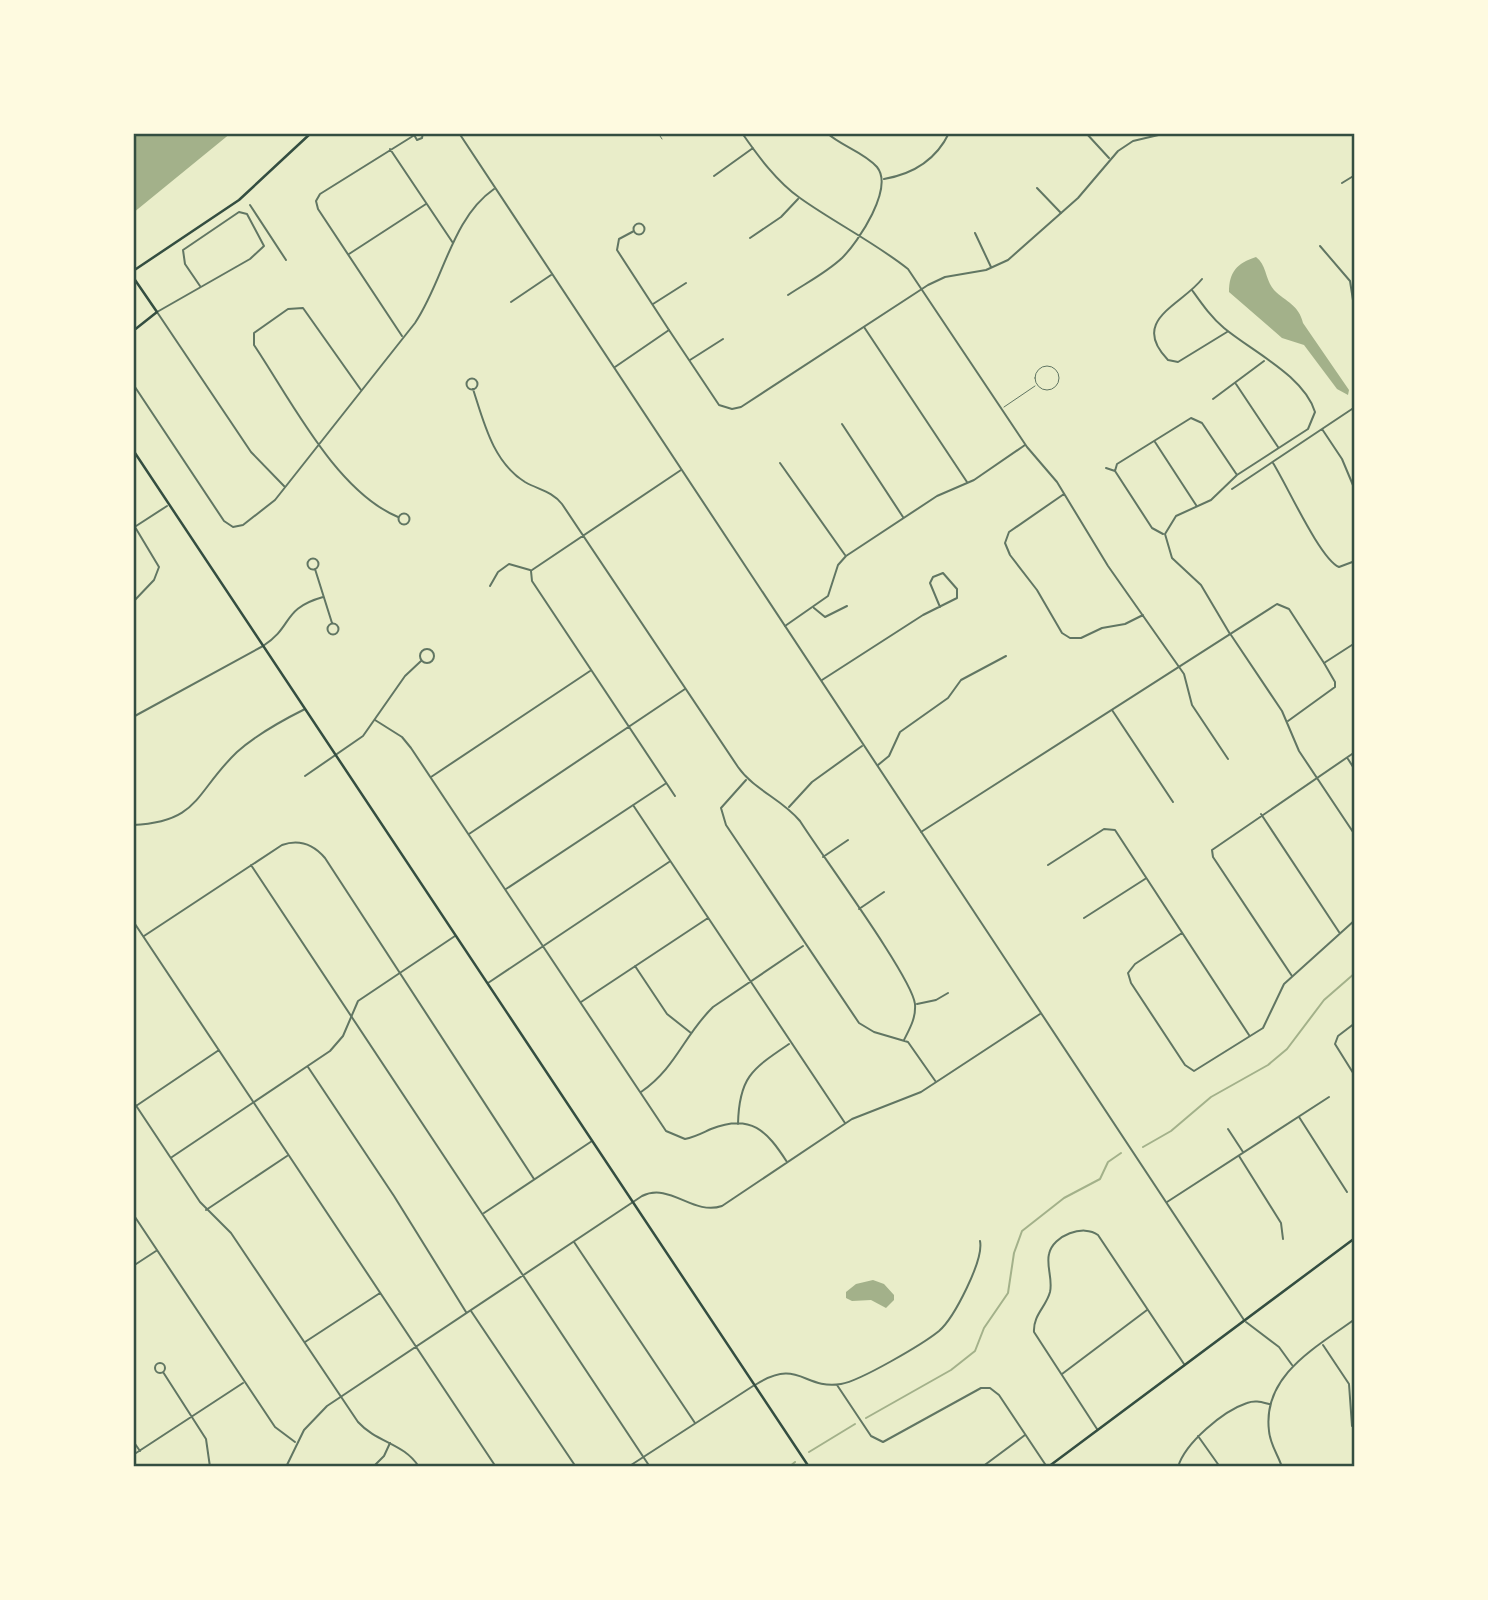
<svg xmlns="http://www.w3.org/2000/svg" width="1488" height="1600" font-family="'Alegreya Sans',sans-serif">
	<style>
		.water { fill: #a3b18a }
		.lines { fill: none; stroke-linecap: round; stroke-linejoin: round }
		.stream { stroke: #a3b18a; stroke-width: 2 }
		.service { stroke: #617663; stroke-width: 1 }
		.minor { stroke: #617663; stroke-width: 2 }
		.tertiary { stroke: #617663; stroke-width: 2 }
		.secondary { stroke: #344e41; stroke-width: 2.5 }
		.primary { stroke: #344e41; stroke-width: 2.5 }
		.neatline { fill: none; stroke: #344e41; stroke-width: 2.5 }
	</style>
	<rect width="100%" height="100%" fill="#e9edc9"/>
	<path class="water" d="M133,133H231L133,213Z
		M1256,257C1267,265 1265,280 1274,290C1286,302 1299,305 1303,323L1349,390L1348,395L1337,389L1304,345L1282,338L1229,292C1229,272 1237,263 1256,257Z
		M873,1280L884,1284L894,1295V1300L886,1308L871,1300L852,1301L846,1298V1292L856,1284Z"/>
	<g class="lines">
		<path class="stream" d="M1143,1147L1171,1131L1211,1097L1268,1065L1287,1049L1324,1000L1355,973
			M866,1418L951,1370L975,1351L984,1328L1008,1293L1014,1253L1022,1231L1064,1198L1100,1179L1108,1162L1121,1153
			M809,1452L855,1424
			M789,1467L795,1462"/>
		<path class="service" d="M658,133L662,139
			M1035 378a12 12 0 1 1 24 0a12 12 0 1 1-24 0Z
			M1004,407L1035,386"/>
		<path class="minor" d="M413,133L417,140L422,138L423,133
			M742,133C758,156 777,182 800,198C835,223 874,242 908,269L1027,447L1057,482L1108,566L1184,674L1192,705L1228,759
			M1086,133L1109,158
			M390,149L453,243
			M714,176L753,148
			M884,179C913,174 936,160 949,133
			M1342,183L1355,175
			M1037,188L1061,213
			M250,205L286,260
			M633.5 229a5.5 5.5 0 1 1 11 0a5.5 5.5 0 1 1-11 0Z
			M634,231L619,239L617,250L669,330
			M975,233L991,267
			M750,238L781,217L798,199
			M1320,246L1350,281L1355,313
			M349,254L426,204
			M1202,279C1182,305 1129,320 1168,360L1178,362L1227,332
			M200,286L185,264L183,250L239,212L247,214L264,246L250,259L157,312L251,452L284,486
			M1192,290C1202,304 1211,317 1224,328C1253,352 1304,376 1315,412L1308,429L1237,475L1211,500L1176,516L1165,534L1172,558L1201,585L1230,634
			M788,295C806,283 826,273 842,258C859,241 894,188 877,167C864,152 841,146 827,133
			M511,302L551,275
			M653,304L686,283
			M133,312V318
			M864,327L967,482
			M402,336L318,209L316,201L320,194L413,136
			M690,360L723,339
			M466.5 384a5.5 5.5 0 1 1 11 0a5.5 5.5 0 1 1-11 0Z
			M133,384L224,521L233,527L243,525L275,500L415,323C444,280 451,219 494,189
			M1236,384L1278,447
			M473,389C484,423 493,462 525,482C539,490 552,491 562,504L738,767C754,790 782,799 800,821C820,853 912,977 915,1004C916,1018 910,1028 904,1040
			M361,390L303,308L288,309L254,333V345C291,400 336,491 398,517
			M1213,399L1264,361
			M842,424L903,517
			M1322,429L1342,459L1355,490
			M1155,442L1196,505
			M780,463L845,555
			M1273,463C1287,485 1320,559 1339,567L1355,561
			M1106,468L1115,471L1152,528L1163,534
			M1115,471L1117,464L1191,418L1202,423L1237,475
			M1232,489L1355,407
			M1064,494L1009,532L1005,543L1010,555L1037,590L1062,633L1070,638H1081L1102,628L1125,624L1143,615
			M398.5 519a5.5 5.5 0 1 1 11 0a5.5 5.5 0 1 1-11 0Z
			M133,528L167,506
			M307.5 564a5.5 5.5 0 1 1 11 0a5.5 5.5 0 1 1-11 0Z
			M315,569L332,623
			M532,570L681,470
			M531,571L532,581L675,796
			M490,586L498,572L509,564L530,570
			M133,602L154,580L159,567L135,527
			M814,608L825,617L847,606
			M327.5 629a5.5 5.5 0 1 1 11 0a5.5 5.5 0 1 1-11 0Z
			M785,626L828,596L838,565L846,556L937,496L974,480L1025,445
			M420 656a7 7 0 1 1 14 0a7 7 0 1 1-14 0Z
			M822,680L923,615L957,598V589L943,573L933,577L930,583L940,607
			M1112,710L1173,802
			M133,717L263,646C294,626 281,609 323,597
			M375,720L402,737L411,748L666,1131L685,1139C695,1137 702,1133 711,1129C751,1113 767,1131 787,1162
			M1288,721L1335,687V682L1324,663
			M1348,759L1355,770
			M878,765L889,756L900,732L948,698L961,680L1006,656
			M305,776L363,736L405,676L421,661
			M431,777L590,671
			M746,780L721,808L726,825L859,1023L874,1032L908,1042L936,1082
			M633,805L845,1123
			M789,807L812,782L862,746
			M1261,814L1339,932
			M133,825C200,822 195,792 237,752C257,734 281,721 305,709
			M469,834L685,689
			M823,857L848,840
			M251,865L650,1467
			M1048,865L1104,829L1115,830L1249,1035
			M506,889L665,784
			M859,909L884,892
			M1084,918L1145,879
			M133,921L496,1467
			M1182,933L1135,964L1128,973L1131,983L1185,1065L1194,1071L1263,1028L1284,984L1355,920
			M144,936L282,845C299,839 313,844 325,858L534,1179
			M635,966L667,1014L691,1033
			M1292,976L1213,857L1212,850L1355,752
			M488,983L669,862
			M581,1002L708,918
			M917,1004L936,1000L948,993
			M1355,1023L1338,1036L1335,1044L1355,1076
			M308,1067L394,1196L466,1312
			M641,1092C676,1068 684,1035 713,1007L803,946
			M133,1108L219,1050
			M1299,1117L1347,1192
			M738,1124C739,1077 752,1069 789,1044
			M1228,1129L1243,1152
			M1239,1156L1281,1223L1283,1239
			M1167,1202L1329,1097
			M206,1210L287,1156
			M484,1213L592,1141
			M133,1214L275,1427L295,1442
			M574,1242L695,1423
			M133,1266L156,1251
			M471,1311L576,1467
			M1246,1322L1279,1347L1292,1365
			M305,1342L380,1293
			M1323,1345L1349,1384L1352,1426
			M155 1368a5 5 0 1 1 10 0a5 5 0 1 1-10 0Z
			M163,1372L206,1439L210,1467
			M1062,1374L1147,1310
			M755,1385C799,1357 803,1390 841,1384C860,1381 923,1344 939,1331C954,1318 984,1260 980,1241
			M837,1385L871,1436L883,1442L981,1388H990L999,1395L1047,1467
			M1097,1429L1034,1332C1033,1315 1046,1307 1050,1292C1053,1279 1046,1266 1049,1254C1053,1235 1084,1224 1098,1235L1184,1364
			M1198,1436L1220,1467
			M133,1441L140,1451
			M133,1455L243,1383
			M286,1467L304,1430L327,1406L642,1196C670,1182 693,1216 722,1206L852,1119L921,1092L1040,1014
			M373,1467L384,1456L390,1443
			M982,1467L1025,1435
			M1178,1467C1185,1443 1223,1411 1247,1403C1255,1400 1261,1402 1269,1404
			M1282,1467C1278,1455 1270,1444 1269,1431C1262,1375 1317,1347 1355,1319"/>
		<path class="tertiary" d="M459,133L1244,1320
			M615,367L669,330L719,405L732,409L741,407L928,285L945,277L986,270L1008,260L1078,198L1118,151L1133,141L1167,133
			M1231,635L1282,711L1299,751L1355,835
			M921,832L1277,604L1289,609L1324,663L1355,643
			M133,1101L200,1202L231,1233L358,1422C377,1443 404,1443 419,1467
			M172,1157L330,1051L343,1036L358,1001L455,936
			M628,1467L753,1386"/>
		<path class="secondary" d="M133,277L157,312L133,331
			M133,450L809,1467
			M1048,1467L1355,1238"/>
		<path class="primary" d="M133,271L239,200L311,133"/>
	</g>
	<rect width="1488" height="1600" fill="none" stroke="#fefae0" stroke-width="270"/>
	<rect x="135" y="135" width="1218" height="1330" class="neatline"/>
</svg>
